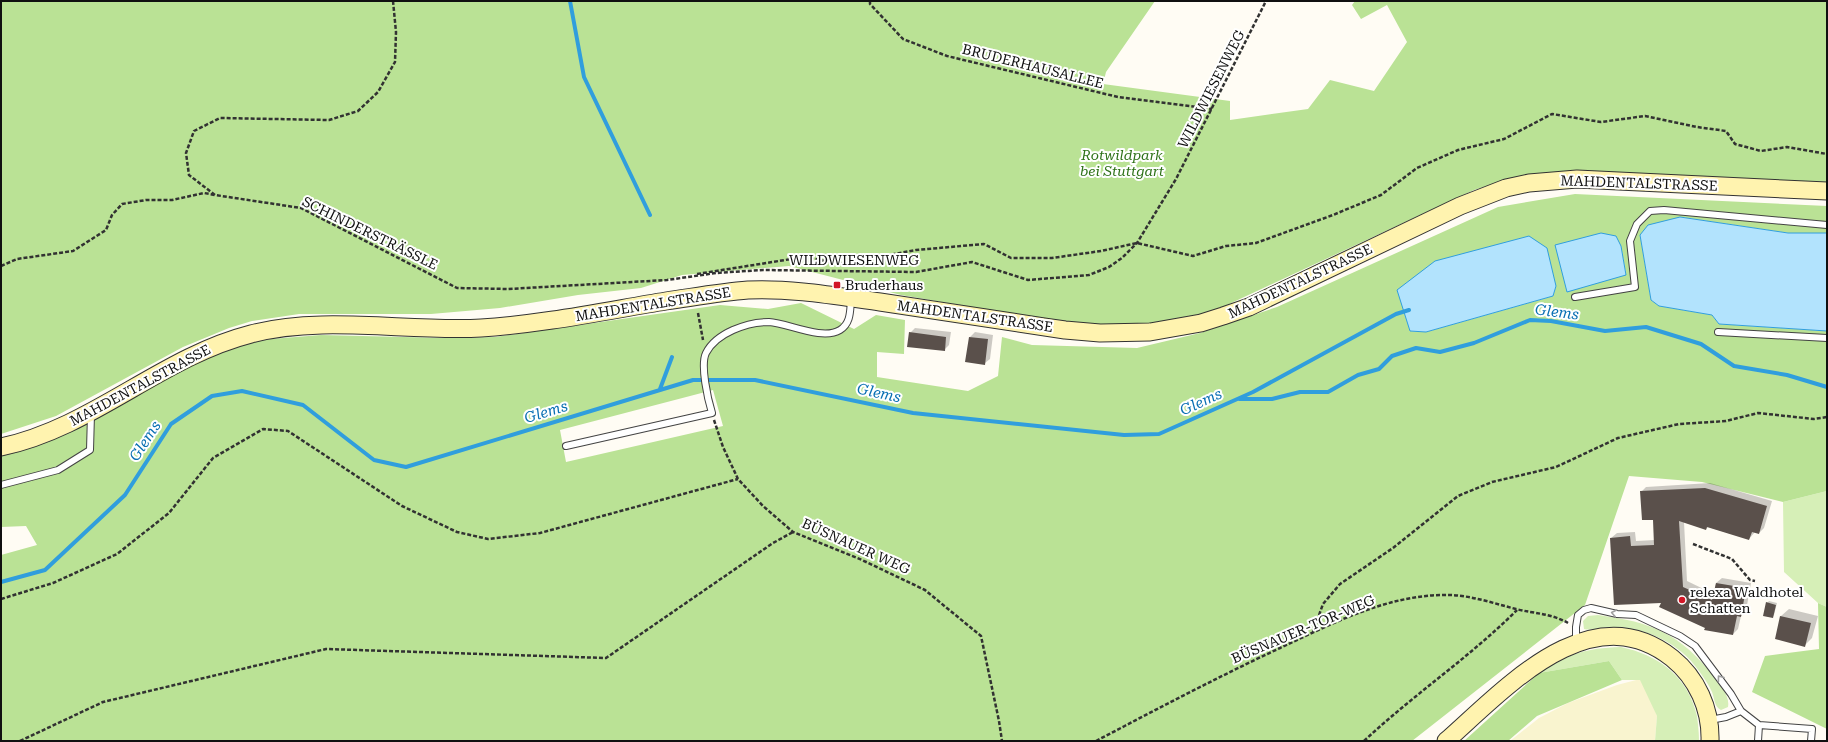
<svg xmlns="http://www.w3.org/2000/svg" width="1828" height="742" font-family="'Roboto Serif',serif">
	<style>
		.farmland { fill: #f9f4cf }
		.green { fill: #d6efb7 }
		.forest { fill: #bae295; fill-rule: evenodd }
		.water { fill: #b2e3fd; stroke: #309edd }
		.shadow { fill: #0003 }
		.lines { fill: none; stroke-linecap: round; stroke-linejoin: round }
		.stream { stroke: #309edd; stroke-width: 4 }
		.building { fill: #5a504b }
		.service-casing { stroke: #434343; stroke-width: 8 }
		.secondary-casing { stroke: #323232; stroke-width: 19 }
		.path { stroke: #323232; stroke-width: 2.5; stroke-dasharray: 4 2; stroke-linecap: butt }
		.service { stroke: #fff; stroke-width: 6 }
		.secondary { stroke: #fff3af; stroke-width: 17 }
		.oneway { stroke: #9f9f9f }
		.poi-dot { fill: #d21626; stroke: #fff; stroke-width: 1.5 }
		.labels { text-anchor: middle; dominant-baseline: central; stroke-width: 4; stroke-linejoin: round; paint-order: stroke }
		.street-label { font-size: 14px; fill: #101010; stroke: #fff }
		.park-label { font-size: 14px; font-style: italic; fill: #2d7117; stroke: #fff }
		.poi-label { font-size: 14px; fill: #101010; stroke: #fff; text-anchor: start }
		.water-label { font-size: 15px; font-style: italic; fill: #096fb3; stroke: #fff }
	</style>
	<rect width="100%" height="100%" fill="#fffcf4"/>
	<path class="farmland" d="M1640,679L1651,699L1657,716L1655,741H1510L1539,718L1568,703L1617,685Z"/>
	<path class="green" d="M1827,491V607L1818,603L1784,572L1783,502Z
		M1598,615C1652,622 1681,634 1715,678C1721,687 1730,696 1728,707L1721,710C1714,706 1715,700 1712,692C1709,685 1704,678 1699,671C1680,643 1645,627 1611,627C1602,627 1592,631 1584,629L1583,621L1588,616Z
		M1621,647C1658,655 1688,676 1697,716C1698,724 1699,733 1699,741H1655L1657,716L1640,680H1622L1609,661L1539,673C1569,654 1585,648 1621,647Z"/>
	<path class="forest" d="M1,1H1155L1106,72L1103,84L1230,101V120L1308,109L1330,80L1374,91L1407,42L1387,5L1361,19L1352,5L1355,1H1827V182L1552,173L1515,177L1474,190L1212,312L1130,327L1047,320L901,295L789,266L682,275L641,288L578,295L500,308L431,314H299L252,321L229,328L183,347L56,416L1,434Z
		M1575,194L1827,206V233H1788L1680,217L1640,235L1651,300L1659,306L1712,315L1719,324L1827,331V491L1783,502L1702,482L1629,476L1585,605L1412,741H1V555L37,545L26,526L1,527V456L29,447L200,359L247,343L271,339L321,335L445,338L495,337L720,305L768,309L801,303L854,329L876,315L905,320L904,354L877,352V377L968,391L998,376L1002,337L1032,345L1137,348L1200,333L1277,307L1498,207ZM1556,245L1621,246L1626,274ZM1556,286L1553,296L1426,332L1410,331L1404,311ZM713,390L723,426L566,462L560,430Z
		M1818,603L1827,607V729L1752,692L1765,656L1819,649Z
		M1609,661L1622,680L1537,716L1508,741H1464L1539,673Z"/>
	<path class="water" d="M1680,217L1788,233H1827V331L1719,324L1712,315L1659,306L1651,300L1640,235L1648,225Z
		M1601,233L1616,236L1621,246L1626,275L1567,292L1555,245Z
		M1529,236L1547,248L1556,286L1553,296L1426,332L1410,331L1397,290L1435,261Z"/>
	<path class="shadow" d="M915,328L951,332L949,345L944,350L910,333Z
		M975,332L993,335L990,359L985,363L970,337Z
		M1710,483L1772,501L1764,528L1759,533L1755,532L1749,539L1708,527L1706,529L1684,522L1687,581L1714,594L1716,583L1722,578L1751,583L1746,611L1741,616L1738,629L1733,634L1706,627L1663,602L1611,538L1617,533L1635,532L1636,541L1655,540L1654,519L1641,492L1646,487Z
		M1769,601L1777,603L1774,615L1772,617L1767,603Z
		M1789,609L1818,616L1812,638L1805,645L1776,639L1781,616Z"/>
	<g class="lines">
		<path class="stream" d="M570,1L584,77L650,215
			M660,389L672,357
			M1239,399H1272L1300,392H1328L1358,375L1379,369L1392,356L1416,348L1440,352L1474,343L1530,320L1551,321L1605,331L1646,327L1701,344L1734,366L1787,375L1827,387
			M1,582L45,570L125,495L171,424L212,396L242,391L303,405L374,460L406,467L693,380H755L913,413L1124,435L1159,434L1253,392L1396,314L1409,310"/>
	</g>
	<path class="building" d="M909,332L946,337L945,351L907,347Z
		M969,337L988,339L985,365L965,362Z
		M1705,488L1767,506L1759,534L1752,532L1749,540L1707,527L1706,530L1679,521L1683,587L1712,600L1716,583L1746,588L1741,617L1737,616L1733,635L1704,630L1705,628L1659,607L1661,603L1614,605L1610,538L1630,536L1631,546L1654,545L1653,520H1642L1640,491Z
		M1766,602L1776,605L1773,618L1763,616Z
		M1780,616L1811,623L1805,647L1775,639Z"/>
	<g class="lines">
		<defs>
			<path id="service" d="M1575,297L1635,287L1630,241L1637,224L1650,211L1664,210L1827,225
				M1718,332L1827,338
				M566,446L712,413C708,400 700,365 706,353C716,333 747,322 769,322C788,323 822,341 840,330C851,323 850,311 851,300
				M1,485L58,470L90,450L91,414
				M1576,642V627L1578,615L1584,610L1591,608L1617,614L1636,615L1680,636L1695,646L1731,694L1741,711L1759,725L1812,729L1811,741
				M1710,720L1726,717L1741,711
				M1758,741L1759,725"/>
			<path id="secondary" d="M1,447C92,428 161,357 251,334C322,315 407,332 481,328C543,324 605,311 666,301C694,297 721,292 748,290C792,288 836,296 880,302C941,311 1003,321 1065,330L1100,333L1150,332L1201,323L1223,316L1249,307L1460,206L1506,188L1529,183L1577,179L1827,191
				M1446,741C1504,690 1590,593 1672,658C1697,678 1711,709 1710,741"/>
		</defs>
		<use href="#service" class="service-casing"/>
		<use href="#secondary" class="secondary-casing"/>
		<path class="path" d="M393,1L396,32L395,62L378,92L358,111L329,120L220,118L194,131L186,153L189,175L215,195L301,208L457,288L508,289L667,280L716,273L763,270L916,272L972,262L1028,280L1089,275L1109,267L1122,258L1137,243L1176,179L1266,1
			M870,1V4L903,39L947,56L1118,97L1212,109
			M1,266L17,259L73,251L106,230L112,215L122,204L146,200H172L204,193L215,195
			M697,274L804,257L848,265L878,257L916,250L984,244L1011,258H1052L1101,251L1137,243L1193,256L1226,246L1256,243L1333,215L1381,195L1417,168L1458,150L1504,139L1552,114L1601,122L1645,116L1697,127L1726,131L1735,144L1761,151L1787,147L1827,154
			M698,313L703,340
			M714,420L723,447L738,479L763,506L793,532L862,560L925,590L981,636L999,721L1002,741
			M1693,544L1732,559L1750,580L1755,581
			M1,599L53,583L117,554L169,513L213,458L263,429L288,431L402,506L457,532L488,539L540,533L738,479
			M1313,632L1323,604L1340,584L1393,548L1458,496L1492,482L1556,467L1618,438L1679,424L1726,421L1758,413L1814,419L1827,417
			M20,741L103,702L326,649L606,658L773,543L793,532
			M1096,741C1157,709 1218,677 1280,648C1331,624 1385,596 1442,595C1468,594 1492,603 1516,609C1536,614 1550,613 1568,623
			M1364,741C1413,695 1470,657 1517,610"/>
		<use href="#service" class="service"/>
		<use href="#secondary" class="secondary"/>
	</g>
	<defs><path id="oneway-chevron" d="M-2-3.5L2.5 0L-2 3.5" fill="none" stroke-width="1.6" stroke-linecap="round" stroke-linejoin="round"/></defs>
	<g class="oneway">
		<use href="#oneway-chevron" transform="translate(1614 613) rotate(-169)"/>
		<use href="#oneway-chevron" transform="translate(1720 678) rotate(-127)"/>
	</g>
	<g class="poi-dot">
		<rect x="833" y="281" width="8" height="8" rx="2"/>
		<circle cx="1682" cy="600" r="4"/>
	</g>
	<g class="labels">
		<g class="street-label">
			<text transform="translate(1033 66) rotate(14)">BRUDERHAUSALLEE</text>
			<text transform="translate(1211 89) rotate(-63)">WILDWIESENWEG</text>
			<text transform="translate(1639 183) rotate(2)">MAHDENTALSTRASSE</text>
			<text transform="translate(370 233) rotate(26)">SCHINDERSTRÄSSLE</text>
			<text x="854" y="260">WILDWIESENWEG</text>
			<text transform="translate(1300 281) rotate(-25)">MAHDENTALSTRASSE</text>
			<text transform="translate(653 304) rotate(-9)">MAHDENTALSTRASSE</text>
			<text transform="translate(975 316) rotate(8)">MAHDENTALSTRASSE</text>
			<text transform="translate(140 385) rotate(-28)">MAHDENTALSTRASSE</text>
			<text transform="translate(856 546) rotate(24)">BÜSNAUER WEG</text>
			<text transform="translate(1303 629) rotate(-23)">BÜSNAUER-TOR-WEG</text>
		</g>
		<g class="park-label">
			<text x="1122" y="155">Rotwildpark<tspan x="1122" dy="16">bei Stuttgart</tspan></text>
		</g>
		<g class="poi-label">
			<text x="845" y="285">Bruderhaus</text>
			<text x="1690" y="592">relexa Waldhotel<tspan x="1690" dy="16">Schatten</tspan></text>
		</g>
		<g class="water-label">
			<text transform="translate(1557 312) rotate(7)">Glems</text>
			<text transform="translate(879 393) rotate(12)">Glems</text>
			<text transform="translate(1201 402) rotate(-25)">Glems</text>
			<text transform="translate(546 412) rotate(-17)">Glems</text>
			<text transform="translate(145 441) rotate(-57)">Glems</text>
		</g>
	</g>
	<rect width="1828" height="742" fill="none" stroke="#101010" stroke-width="4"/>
</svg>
